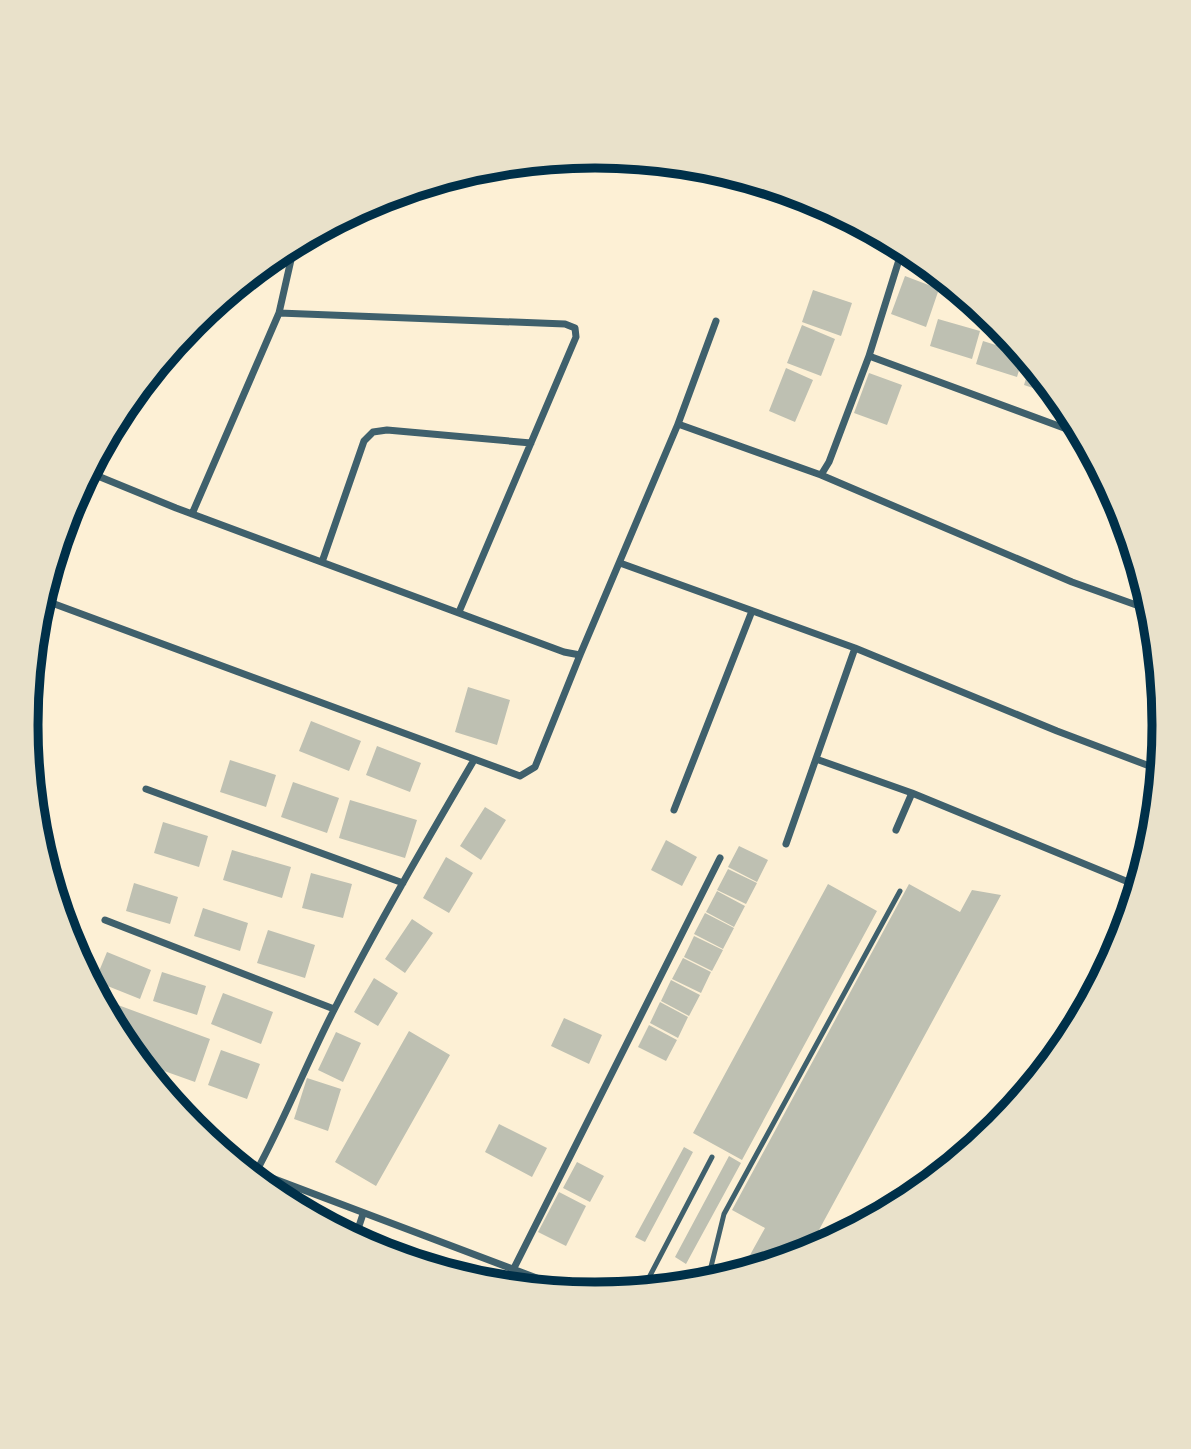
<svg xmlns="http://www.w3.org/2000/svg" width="1191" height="1449" font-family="'Fira Sans Condensed',sans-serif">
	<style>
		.building { fill: #bec0b2 }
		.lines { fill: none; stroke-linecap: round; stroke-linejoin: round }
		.service { stroke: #3f606c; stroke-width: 5 }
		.minor { stroke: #3f606c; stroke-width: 7 }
		.rim { fill: none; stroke: #003049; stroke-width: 9 }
	</style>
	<rect width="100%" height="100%" fill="#fdf0d5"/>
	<path class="building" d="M905,276L939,289L926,327L891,314Z
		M813,290L852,303L841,336L802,322Z
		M938,319L980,331L972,359L930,346Z
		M802,325L835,339L821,376L787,363Z
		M983,341L1024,354L1017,377L976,364Z
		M1031,362L1046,380L1042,391L1024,385Z
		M786,368L813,380L795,422L769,411Z
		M869,373L902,385L887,425L854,413Z
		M468,687L510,700L497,745L455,732Z
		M311,721L361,741L349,771L299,751Z
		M377,746L421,763L410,792L366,775Z
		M230,760L276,775L266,807L220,792Z
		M293,782L339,798L327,833L281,817Z
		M350,800L417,820L405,858L339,838Z
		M485,807L506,820L481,860L460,846Z
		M163,822L208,836L199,867L154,853Z
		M666,840L697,857L682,886L651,870Z
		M739,846L768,860L757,882L728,867Z
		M232,850L291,867L282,898L223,880Z
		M446,857L473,873L449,913L423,898Z
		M728,869L757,883L746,904L717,890Z
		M311,873L352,884L343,918L302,908Z
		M134,883L178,897L170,924L126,911Z
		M828,884L877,911L742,1160L693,1133Z
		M909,884L960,912L972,890L1001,895L807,1252L754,1269L745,1264L765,1228L732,1210Z
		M717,891L745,906L734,927L706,912Z
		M203,908L248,923L240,951L194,936Z
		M705,913L734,928L723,949L694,934Z
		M412,919L433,933L405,973L385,959Z
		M268,930L315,945L305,978L257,963Z
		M694,936L723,950L712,971L684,957Z
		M107,952L151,970L140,999L95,981Z
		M683,958L711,972L701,993L672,979Z
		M162,972L206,986L197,1015L153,1001Z
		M374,978L398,993L378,1026L354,1012Z
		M671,980L700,995L689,1016L661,1001Z
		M223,993L273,1012L261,1044L211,1024Z
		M99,998L210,1039L195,1082L139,1062L122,1040Z
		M660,1002L688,1017L678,1038L650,1023Z
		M564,1018L602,1035L589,1064L551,1046Z
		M649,1025L677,1040L666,1061L638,1047Z
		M409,1031L450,1055L376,1186L335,1162Z
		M336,1032L361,1043L343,1082L318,1070Z
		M221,1050L260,1064L247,1099L208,1085Z
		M307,1078L341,1089L328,1131L294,1119Z
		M499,1124L547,1148L532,1177L485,1152Z
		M684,1147L693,1152L645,1242L635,1237Z
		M729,1156L741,1163L686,1264L675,1257Z
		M577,1162L604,1176L590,1202L563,1188Z
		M559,1192L586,1206L566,1246L538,1232Z
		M379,1239L443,1265L441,1270L377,1250L375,1249Z
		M460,1269L496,1283V1284L484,1283L458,1275Z"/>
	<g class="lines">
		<path class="service" d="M707,1283L724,1214L900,891
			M643,1289L712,1157"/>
		<path class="minor" d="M279,313L565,324L575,328L576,337L459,612
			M869,356L1083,435
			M678,424L821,475L1072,582L1153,611
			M88,472L176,508L564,652L580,655
			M821,475L829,462L869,356L903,247
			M192,514L279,313L293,251
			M322,562L364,441L373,432L387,430L531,443
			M620,563L855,648L1057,731L1160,770
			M41,599L520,776L535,767L580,655L678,424L716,321
			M816,759L912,793L1138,886
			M146,789L403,883
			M674,810L752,611
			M896,830L912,793
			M786,844L855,648
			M105,920L334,1009
			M1102,965L1135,885
			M240,1166L571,1291
			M256,1172C285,1119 307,1062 335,1008C378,924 426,842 474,760
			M355,1238L363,1214
			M513,1270L720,858"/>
	</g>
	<path d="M0 0H1191V1449H0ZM38 725a557 557 0 1 1 1114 0a557 557 0 1 1-1114 0Z" fill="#e9e1ca" fill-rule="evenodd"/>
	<path class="rim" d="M38 725a557 557 0 1 1 1114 0a557 557 0 1 1-1114 0Z"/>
</svg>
